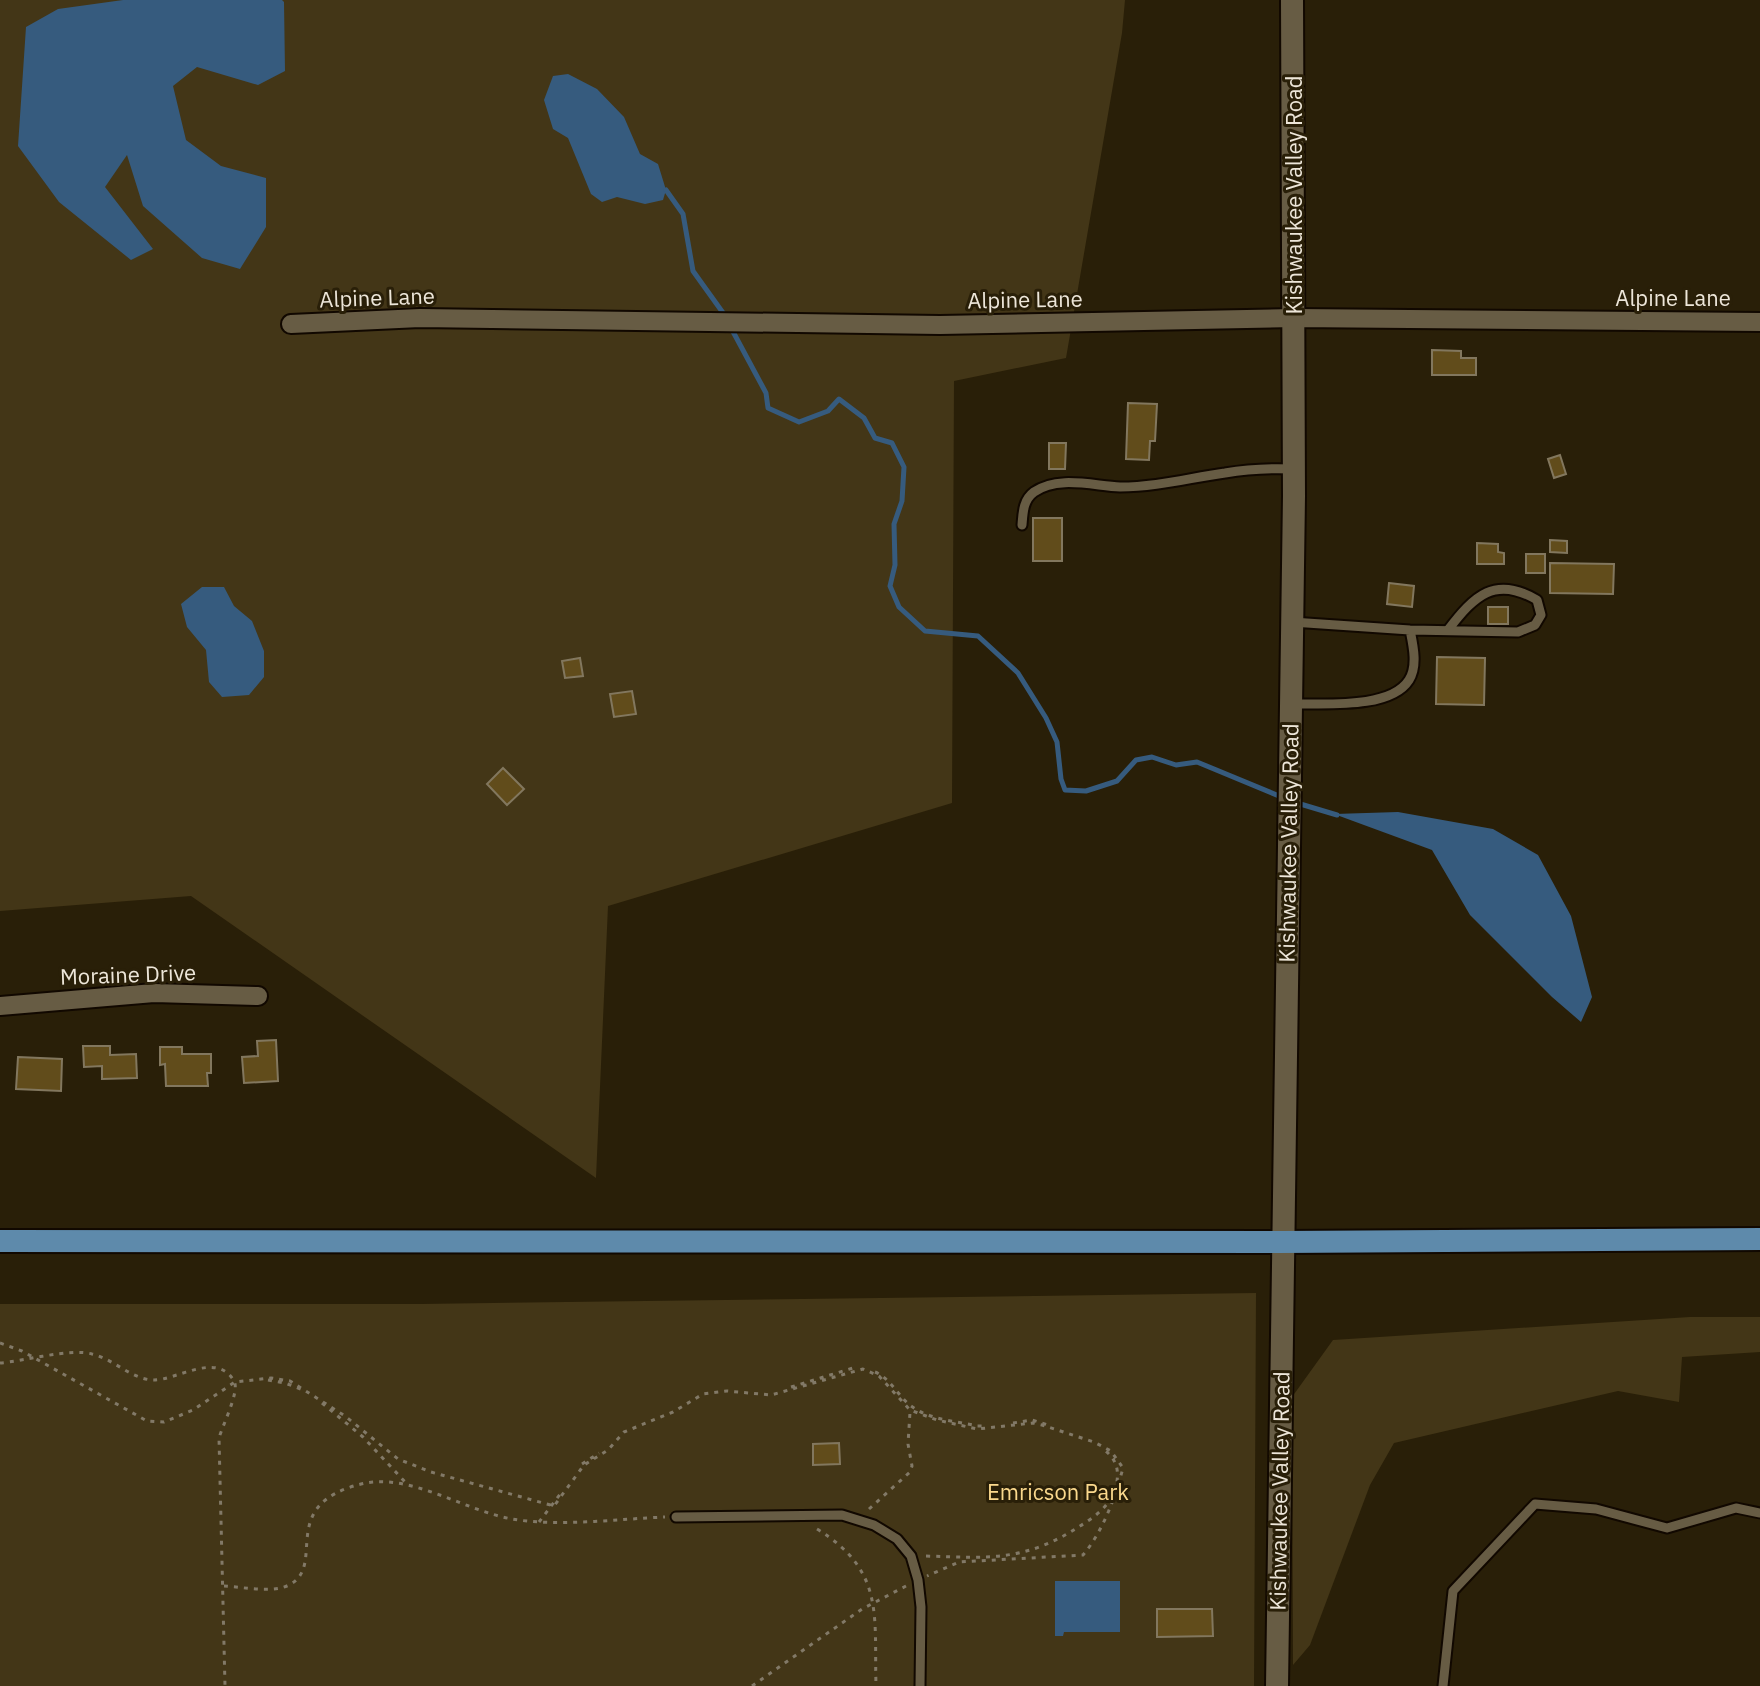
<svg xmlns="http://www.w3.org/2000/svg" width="1760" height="1686" font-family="'IBM Plex Sans',sans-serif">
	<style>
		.green { fill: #433617 }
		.water { fill: #365b7e }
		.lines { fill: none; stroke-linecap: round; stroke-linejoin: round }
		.stream { stroke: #365b7e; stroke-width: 5 }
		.building { fill: #614c1b; stroke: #82775e; stroke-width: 2 }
		.service-casing { stroke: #110800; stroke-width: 13 }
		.minor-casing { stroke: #110800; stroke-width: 22 }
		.tertiary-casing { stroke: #110800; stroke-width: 26 }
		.primary-casing { stroke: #110800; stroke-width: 26 }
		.path { stroke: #827967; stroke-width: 3; stroke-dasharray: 4 6; stroke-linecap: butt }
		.service { stroke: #675c44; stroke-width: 9 }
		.minor { stroke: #675c44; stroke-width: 18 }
		.tertiary { stroke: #675c44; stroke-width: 22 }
		.primary { stroke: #5e8aab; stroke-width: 22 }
		.labels { text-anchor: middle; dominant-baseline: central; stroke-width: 6; stroke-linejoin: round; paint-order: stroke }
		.street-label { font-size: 22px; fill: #ede6d9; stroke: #291f08 }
		.park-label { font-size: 22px; fill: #fbd98d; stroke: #291f08 }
	</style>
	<rect width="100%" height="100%" fill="#291f08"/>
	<path class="green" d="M0,0H1125L1122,33L1066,358L954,381L952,803L608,906L596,1178L191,896L0,911Z
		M1256,1293L1254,1686H0V1304H421Z
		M1690,1317H1760V1352L1682,1357L1679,1402L1618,1391L1394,1443L1370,1485L1310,1645L1293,1665L1292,1397L1333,1340Z"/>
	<path class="water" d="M123,0H282L284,2L285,71L258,85L197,67L173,86L186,140L221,166L266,178V227L240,269L202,258L143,206L127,155L105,187L153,249L131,260L59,202L18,146L26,27L58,9Z
		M568,74L597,89L624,117L640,154L658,164L666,190L663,200L645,204L617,197L602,202L591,194L568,138L553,129L544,100L553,76Z
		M202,587H224L234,606L252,621L264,651V677L249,695L222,697L209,682L206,650L187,627L181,604Z
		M1398,812L1493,829L1538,855L1571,916L1592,997L1581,1022L1552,997L1470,915L1432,850L1334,814Z
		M1055,1581H1120V1632H1064L1063,1636H1055Z"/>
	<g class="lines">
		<path class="stream" d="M666,190L683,214L693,271L726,317
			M730,326L766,393L768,408L799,422L828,411L839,399L864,418L875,438L892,443L904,467L902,501L894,524L895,565L890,586L899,607L925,631L978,636L1018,673L1046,718L1057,742L1061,779L1065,790L1086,791L1117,781L1136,760L1152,757L1176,765L1197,762L1284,798
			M1297,803L1337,815"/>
	</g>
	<path class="building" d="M1432,350L1461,351V358H1476V375H1432Z
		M1128,403L1157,404L1155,441H1150L1149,460L1126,459Z
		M1049,443H1066L1065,469H1049Z
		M1560,455L1566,474L1554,478L1548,459Z
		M1033,518H1062V561H1033Z
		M1550,540L1567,541V553L1550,552Z
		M1477,543L1498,544V552L1504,553V564H1477Z
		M1526,554H1545V573H1526Z
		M1550,563L1614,564L1613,594L1550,593Z
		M1389,583L1414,586L1412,607L1387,604Z
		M1488,607H1508V624H1488Z
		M1437,657L1485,658L1484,705L1436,704Z
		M580,658L583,676L565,678L562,661Z
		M632,691L636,714L614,717L610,694Z
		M503,768L524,789L507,805L487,784Z
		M276,1040L278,1081L244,1083L242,1057L258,1056L257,1041Z
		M83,1046H110V1055L136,1054L137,1078L102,1079V1066L84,1067Z
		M160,1047H182V1054H211V1073H207L208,1086H166L165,1064L160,1065Z
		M18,1057L62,1059L61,1091L16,1089Z
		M839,1443L840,1464L813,1465V1444Z
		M1157,1609H1212L1213,1636L1157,1637Z"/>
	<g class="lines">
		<defs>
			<path id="service" d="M1022,525C1023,513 1023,500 1034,492C1058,475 1094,486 1120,487C1157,487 1189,478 1225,473C1248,469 1271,468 1294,469
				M1292,622L1410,630L1518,632L1535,625L1541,615L1537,600C1495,575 1474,596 1448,630
				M1290,704C1322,703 1390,710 1409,680C1418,666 1413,645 1410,630
				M676,1517L842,1515L874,1525L897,1539L911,1556L918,1580L921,1607L920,1686
				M1443,1686L1453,1591L1535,1504L1596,1509L1667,1528L1736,1508L1760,1513"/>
			<path id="minor" d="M291,324L420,318L940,325L1294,318L1760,322
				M0,1006L154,993L258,996"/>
			<path id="tertiary" d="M1277,1686L1294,496L1292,0"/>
			<path id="primary" d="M0,1241L1281,1242L1760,1239"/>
		</defs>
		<use href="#service" class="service-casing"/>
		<use href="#minor" class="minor-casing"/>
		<use href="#tertiary" class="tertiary-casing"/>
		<use href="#primary" class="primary-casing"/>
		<path class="path" d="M0,1343L22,1351L147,1421L164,1422L193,1410L235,1382L271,1378L290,1381L345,1416L398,1459L431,1472L554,1506L584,1465L608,1450L624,1432L673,1412L703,1394L727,1391L771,1395L863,1369L879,1376L910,1410L937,1420L977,1429L1033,1423L1042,1425L1094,1442L1111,1451L1123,1468C1115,1498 1103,1531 1083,1555L959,1562L927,1576
			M0,1363C25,1361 70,1348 92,1354C114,1359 132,1380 154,1380C177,1380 217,1351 234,1381C240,1391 223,1424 219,1438L225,1686
			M875,1372C892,1379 899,1399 914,1408C932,1420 956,1421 977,1426H986
			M268,1380L285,1383L303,1390
			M791,1387L853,1368
			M322,1403L363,1437L406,1483
			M1013,1423L1032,1420L1048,1425
			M582,1464L599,1453
			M869,1509L910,1472L912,1466L908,1444L910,1412
			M539,1522L561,1493
			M817,1529C885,1571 874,1615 876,1686
			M926,1556C988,1558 1025,1562 1080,1526C1095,1517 1112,1504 1116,1486C1120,1470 1116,1458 1103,1449
			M224,1586C244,1587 274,1594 291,1584C326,1563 277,1505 361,1484C410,1472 462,1510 512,1519C557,1527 618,1519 665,1517
			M752,1686L862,1609L906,1586"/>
		<use href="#service" class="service"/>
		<use href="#minor" class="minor"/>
		<use href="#tertiary" class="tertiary"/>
		<use href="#primary" class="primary"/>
	</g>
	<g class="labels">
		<g class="street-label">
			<text transform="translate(1293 195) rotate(-90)">Kishwaukee Valley Road</text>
			<text transform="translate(377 297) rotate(-2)">Alpine Lane</text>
			<text x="1673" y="297">Alpine Lane</text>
			<text transform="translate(1025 299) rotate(-1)">Alpine Lane</text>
			<text transform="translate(1288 843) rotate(-89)">Kishwaukee Valley Road</text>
			<text transform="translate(128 974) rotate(-2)">Moraine Drive</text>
			<text transform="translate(1279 1491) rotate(-89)">Kishwaukee Valley Road</text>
		</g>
		<g class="park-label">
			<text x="1058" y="1491">Emricson Park</text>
		</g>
	</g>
</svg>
